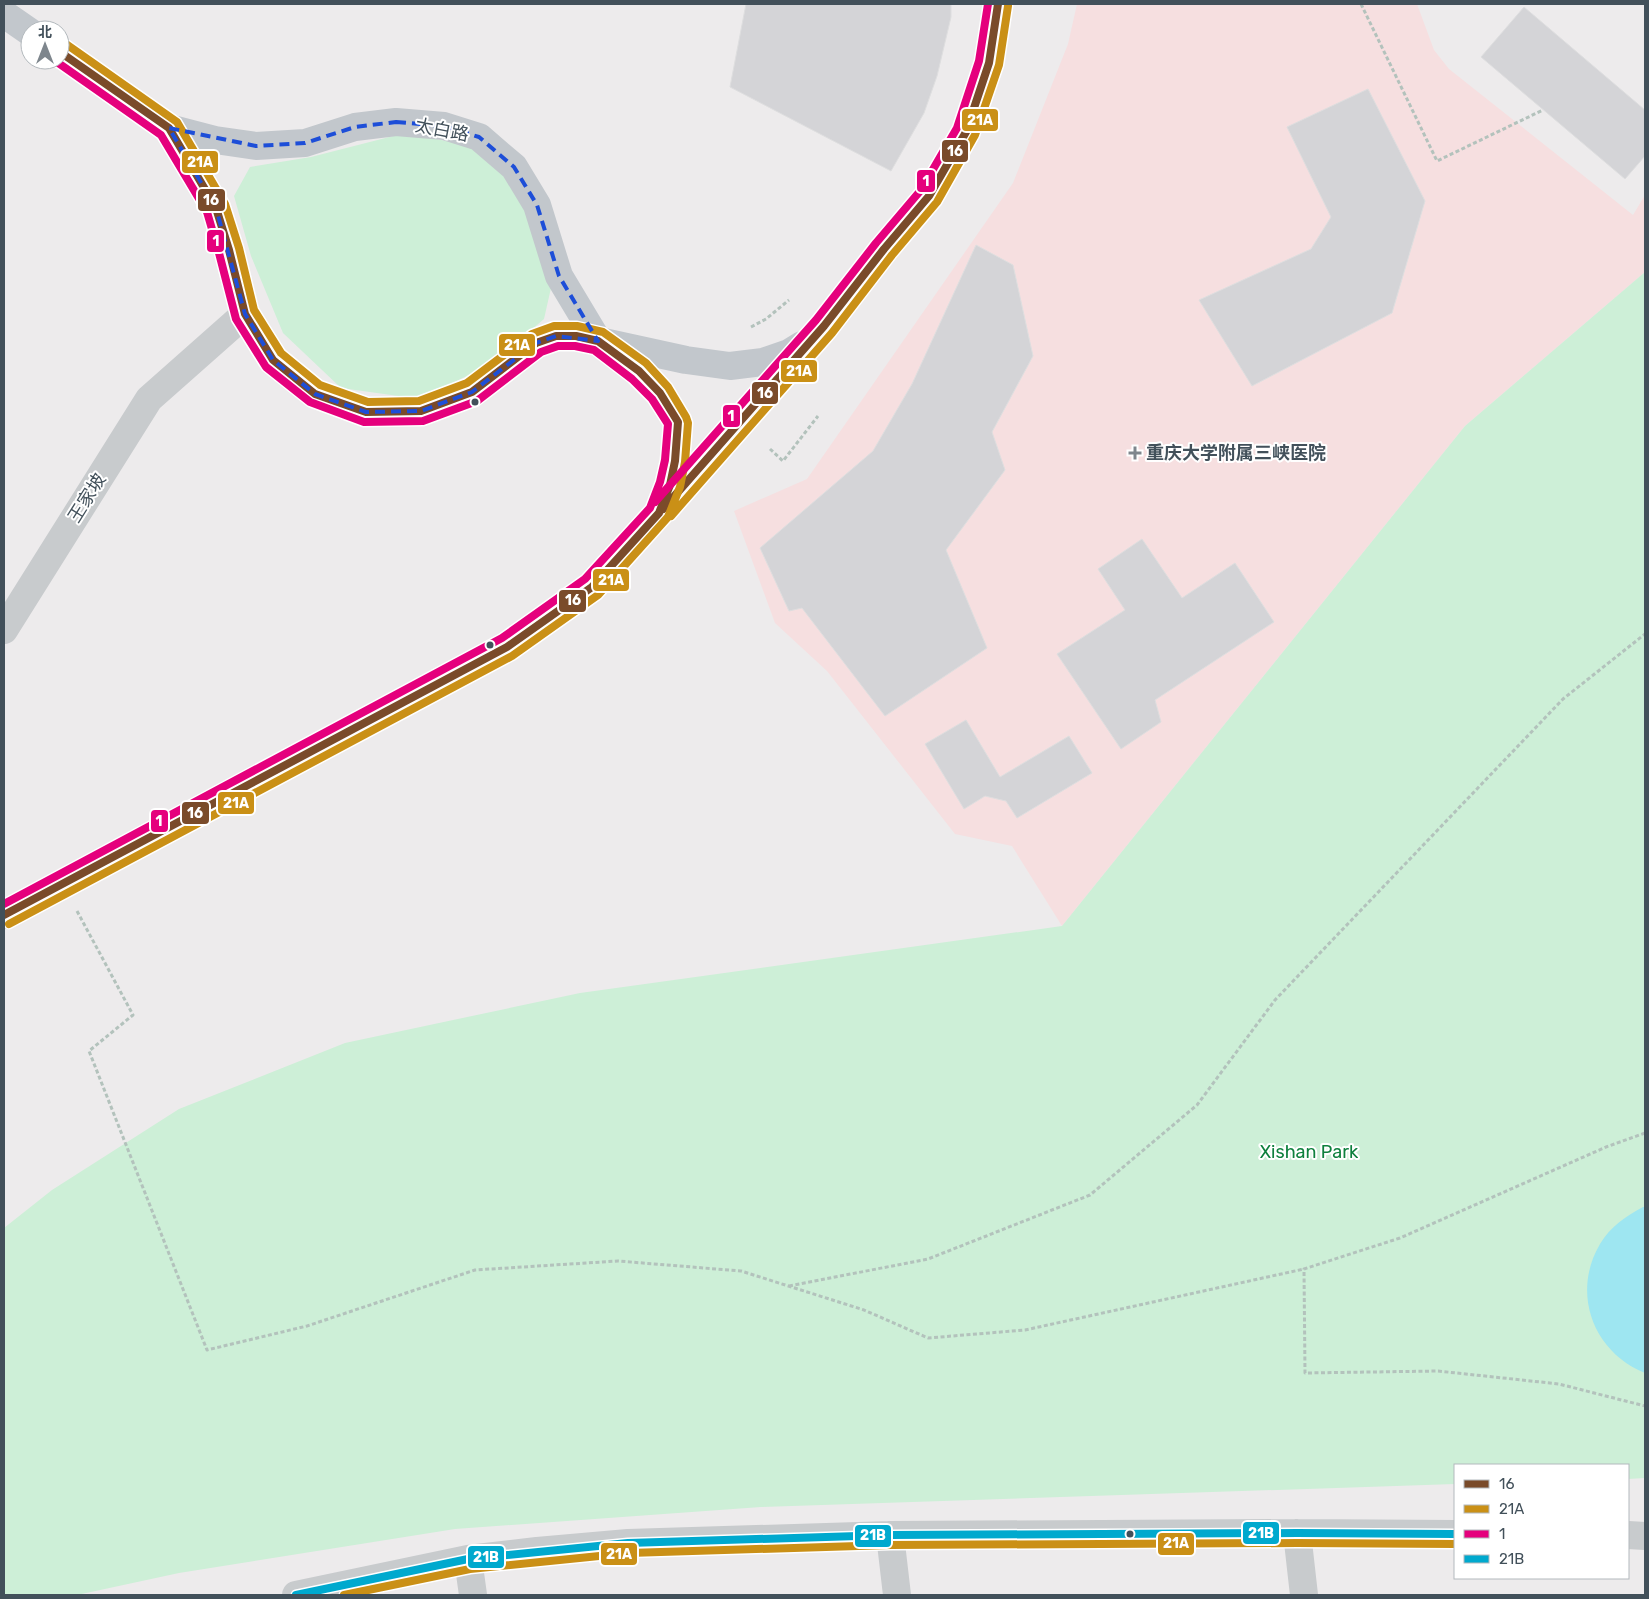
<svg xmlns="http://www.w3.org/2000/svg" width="1649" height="1599" font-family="Rubik,'Noto Sans SC',sans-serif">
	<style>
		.medical { fill: #f6dfe0 }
		.green { fill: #cdefd7 }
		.water { fill: #9ee6f1 }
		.building { fill: #d4d4d7; stroke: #dededf }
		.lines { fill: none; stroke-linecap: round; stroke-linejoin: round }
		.path { stroke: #b3c2bc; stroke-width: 3; stroke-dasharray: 4 2.5; stroke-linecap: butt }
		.minor { stroke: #c8cbcd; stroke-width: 28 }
		.major { stroke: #c2c7cc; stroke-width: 28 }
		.bus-1-casing { stroke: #fff; stroke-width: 11 }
		.bus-2-casing { stroke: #fff; stroke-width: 11 }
		.bus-3-casing { stroke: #fff; stroke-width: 11 }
		.bus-4-casing { stroke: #fff; stroke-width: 11 }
		.bus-1 { stroke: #7a4b2a; stroke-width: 8 }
		.bus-2 { stroke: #ca9016; stroke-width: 8 }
		.bus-3 { stroke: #e5007d; stroke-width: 8 }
		.bus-4 { stroke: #00a9ce; stroke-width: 8 }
		.marked { fill: none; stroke: #1d4ed8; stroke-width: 4; stroke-dasharray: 10 6; stroke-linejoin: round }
		.bus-dot { fill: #42505a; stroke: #fff; stroke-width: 2 }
		.poi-dot { fill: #7e868d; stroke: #fff; stroke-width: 2 }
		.labels { text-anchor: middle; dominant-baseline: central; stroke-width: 4; stroke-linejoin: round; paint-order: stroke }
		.street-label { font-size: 18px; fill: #42505a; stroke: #fff }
		.poi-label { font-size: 18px; font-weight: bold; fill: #42505a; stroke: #fff; text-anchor: start }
		.park-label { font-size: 18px; fill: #0e803d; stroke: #fff }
		.line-badge { stroke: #fff; stroke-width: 2 }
		.badge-label { font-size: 14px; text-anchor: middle; font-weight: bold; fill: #fff }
	</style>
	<rect width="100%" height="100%" fill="#edebec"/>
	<path class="medical" d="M1077,4H1417L1434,50L1449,69L1633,215L1645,195V272L1465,426L1062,926L1012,846L955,834L827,671L775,623L734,511L807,479L1013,183L1068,44Z"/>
	<path class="green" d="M405,133L467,145L512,177L553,279L544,319L493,363L420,399L341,388L283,333L251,256L234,196L250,167L311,157Z
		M1645,272V1478L1628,1479V1465H1455V1484L761,1507L455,1529L179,1573L77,1595H4V1228L52,1190L179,1109L345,1043L580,993L1062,926L1465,426Z"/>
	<path class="water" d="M1643,1207H1645V1373C1593,1352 1571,1293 1600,1244C1610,1227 1626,1216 1643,1207Z"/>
	<path class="building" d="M746,4H951V17L937,76L924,113L891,171L730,87Z
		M1524,7L1645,110V156L1625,179L1481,57Z
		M1368,89L1425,201L1392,313L1252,386L1199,300L1311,249L1331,217L1287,127Z
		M976,245L1013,265L1033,356L992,432L1005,470L946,550L987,648L885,716L802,608L789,611L760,548L873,451L912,384Z
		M1142,539L1182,598L1235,563L1274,622L1155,700L1161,722L1121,749L1057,654L1125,610L1098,569Z
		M966,720L1000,777L1069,736L1092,773L1017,818L1006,801L985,796L964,809L925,744Z"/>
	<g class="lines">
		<path class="path" d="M1361,4L1437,161L1543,110
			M751,327L766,319L789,300
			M770,449L783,461L818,416
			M77,911L133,1015L89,1051L207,1350L307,1326L475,1270L618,1261L741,1271L864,1310L928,1338L1025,1330L1304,1269
			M1645,1133L1606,1147L1400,1238L1304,1269L1305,1373L1438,1371L1559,1384L1645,1406
			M789,1286L928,1259L1090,1195L1197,1105L1275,1000L1563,699L1645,634"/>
		<path class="minor" d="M4,630L149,399L245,314
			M1297,1533L1304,1595
			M890,1535L897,1595
			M1628,1535L1645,1536
			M468,1559L473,1595
			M296,1595L468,1559L537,1551L628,1543L890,1535L1297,1533L1455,1534"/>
		<path class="major" d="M4,14L30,32
			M60,52L169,128L215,140L256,146L305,143L355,127L396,122L444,126L479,137L514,167L537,205L559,276L598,341L639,371L660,393L678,422L675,461L670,485L662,504
			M169,128L216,208L229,250L245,314L273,360L315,394L366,412L421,411L472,392L506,367L536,343L556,336H576L686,360L730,366L763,362L789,353L802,345
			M4,915L374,719L507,647L592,587L659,513L824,326L884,249L929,196L966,132L989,63L998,4"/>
		<defs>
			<path id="bus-1" d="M663,509L824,326L884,249L929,196L966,132L989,63L998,4
				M4,915L507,647L592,587L659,513L670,485L675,461L678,422L660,393L639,371L598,341L576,336H556L536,343L472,392L421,411L366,412L315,394L273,360L245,314L229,250L216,208L169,128L60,52"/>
			<path id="bus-2" d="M671,516L832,333L892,255L937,202L975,135L999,65L1008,6
				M9,924L512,656L598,595L668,517L680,487L685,462L688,423L686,417L668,387L646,363L603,332L577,326H554L532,334L467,383L419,401L368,402L320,385L281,353L254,310L239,248L225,204L177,122L66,44
				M344,1595L470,1569L629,1553L890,1545L1297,1543L1455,1544"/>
			<path id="bus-3" d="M655,502L816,320L876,243L921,190L957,128L979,61L988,4
				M4,904L502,638L585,579L650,508L660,482L665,460L668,424L652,399L632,379L594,350L575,346H558L541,352L477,401L423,421L364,422L310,402L266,367L236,319L219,253L207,212L161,135L54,60"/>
			<path id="bus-4" d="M296,1595L468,1559L628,1543L890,1535L1297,1533L1455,1534"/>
		</defs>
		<use href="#bus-1" class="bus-1-casing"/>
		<use href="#bus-2" class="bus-2-casing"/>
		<use href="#bus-3" class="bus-3-casing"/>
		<use href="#bus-4" class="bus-4-casing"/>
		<use href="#bus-1" class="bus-1"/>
		<use href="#bus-2" class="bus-2"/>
		<use href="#bus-3" class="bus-3"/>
		<use href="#bus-4" class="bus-4"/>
	</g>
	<path class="marked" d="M396,122L444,126L479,137L514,167L537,205L559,276L598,341L556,336L536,343L472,392L421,411L366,412L315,394L273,360L245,314L216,208L169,128L256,146L305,143L355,127Z"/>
	<g class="bus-dot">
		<circle cx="475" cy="402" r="4.5"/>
		<circle cx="490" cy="645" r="4.5"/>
		<circle cx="1130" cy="1534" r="4.5"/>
	</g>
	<path class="poi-dot" d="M1132.5 445.5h5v5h5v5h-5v5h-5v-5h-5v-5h5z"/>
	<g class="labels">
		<g class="street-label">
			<text transform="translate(442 130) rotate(11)">太白路</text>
			<text transform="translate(87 498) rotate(-58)">王家坡</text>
		</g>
		<g class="poi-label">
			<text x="1146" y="453">重庆大学附属三峡医院</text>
		</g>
		<g class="park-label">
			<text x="1309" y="1152">Xishan Park</text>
		</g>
	</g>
	<g class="line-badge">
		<rect x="961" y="108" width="38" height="24" rx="5" fill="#ca9016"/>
		<rect x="941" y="139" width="28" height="24" rx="5" fill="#7a4b2a"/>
		<rect x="181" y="150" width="38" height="24" rx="5" fill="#ca9016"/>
		<rect x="916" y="169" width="20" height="24" rx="5" fill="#e5007d"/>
		<rect x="197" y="188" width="29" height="24" rx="5" fill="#7a4b2a"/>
		<rect x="206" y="229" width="19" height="24" rx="5" fill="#e5007d"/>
		<rect x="498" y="333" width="38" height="24" rx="5" fill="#ca9016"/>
		<rect x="780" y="359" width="38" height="24" rx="5" fill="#ca9016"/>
		<rect x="751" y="381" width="28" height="24" rx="5" fill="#7a4b2a"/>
		<rect x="722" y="404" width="19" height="24" rx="5" fill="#e5007d"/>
		<rect x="592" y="568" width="38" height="24" rx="5" fill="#ca9016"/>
		<rect x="558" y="589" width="29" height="24" rx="5" fill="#7a4b2a"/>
		<rect x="217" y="791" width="38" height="24" rx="5" fill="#ca9016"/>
		<rect x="181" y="801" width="29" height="24" rx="5" fill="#7a4b2a"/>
		<rect x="150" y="809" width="19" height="24" rx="5" fill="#e5007d"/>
		<rect x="1242" y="1521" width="38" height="24" rx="5" fill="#00a9ce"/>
		<rect x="854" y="1524" width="38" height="24" rx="5" fill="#00a9ce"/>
		<rect x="1157" y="1532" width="38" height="24" rx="5" fill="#ca9016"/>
		<rect x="600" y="1542" width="38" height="24" rx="5" fill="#ca9016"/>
		<rect x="467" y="1545" width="38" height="24" rx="5" fill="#00a9ce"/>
	</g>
	<g class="badge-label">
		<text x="980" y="125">21A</text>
		<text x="955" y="156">16</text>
		<text x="200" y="167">21A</text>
		<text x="926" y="186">1</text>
		<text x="211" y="205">16</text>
		<text x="216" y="246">1</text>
		<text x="517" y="350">21A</text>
		<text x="799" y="376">21A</text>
		<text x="765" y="398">16</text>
		<text x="731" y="421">1</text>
		<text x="611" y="585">21A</text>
		<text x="573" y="605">16</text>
		<text x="236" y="808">21A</text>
		<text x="195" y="818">16</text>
		<text x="159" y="826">1</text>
		<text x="1261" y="1538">21B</text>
		<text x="873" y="1540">21B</text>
		<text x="1176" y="1548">21A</text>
		<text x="619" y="1559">21A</text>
		<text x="486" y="1562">21B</text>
	</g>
	<rect width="1649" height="1599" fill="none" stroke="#42505a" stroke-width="10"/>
	<rect x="1454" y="1464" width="175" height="115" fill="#ffffff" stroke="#b3b9bd"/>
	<rect x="1464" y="1480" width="25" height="8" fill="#7a4b2a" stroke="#b3b9bd"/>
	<text x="1499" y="1489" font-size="15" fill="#42505a">16</text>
	<rect x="1464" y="1505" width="25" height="8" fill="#ca9016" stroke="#b3b9bd"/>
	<text x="1499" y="1514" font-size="15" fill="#42505a">21A</text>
	<rect x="1464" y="1530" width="25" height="8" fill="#e5007d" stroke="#b3b9bd"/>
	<text x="1499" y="1539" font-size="15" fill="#42505a">1</text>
	<rect x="1464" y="1555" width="25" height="8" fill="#00a9ce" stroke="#b3b9bd"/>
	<text x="1499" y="1564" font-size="15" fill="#42505a">21B</text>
	<g transform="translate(45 45)"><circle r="24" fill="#ffffff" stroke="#b3b9bd"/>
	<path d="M0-4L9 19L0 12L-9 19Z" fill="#7e868d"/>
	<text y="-8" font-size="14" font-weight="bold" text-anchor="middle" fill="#42505a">北</text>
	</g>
</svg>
